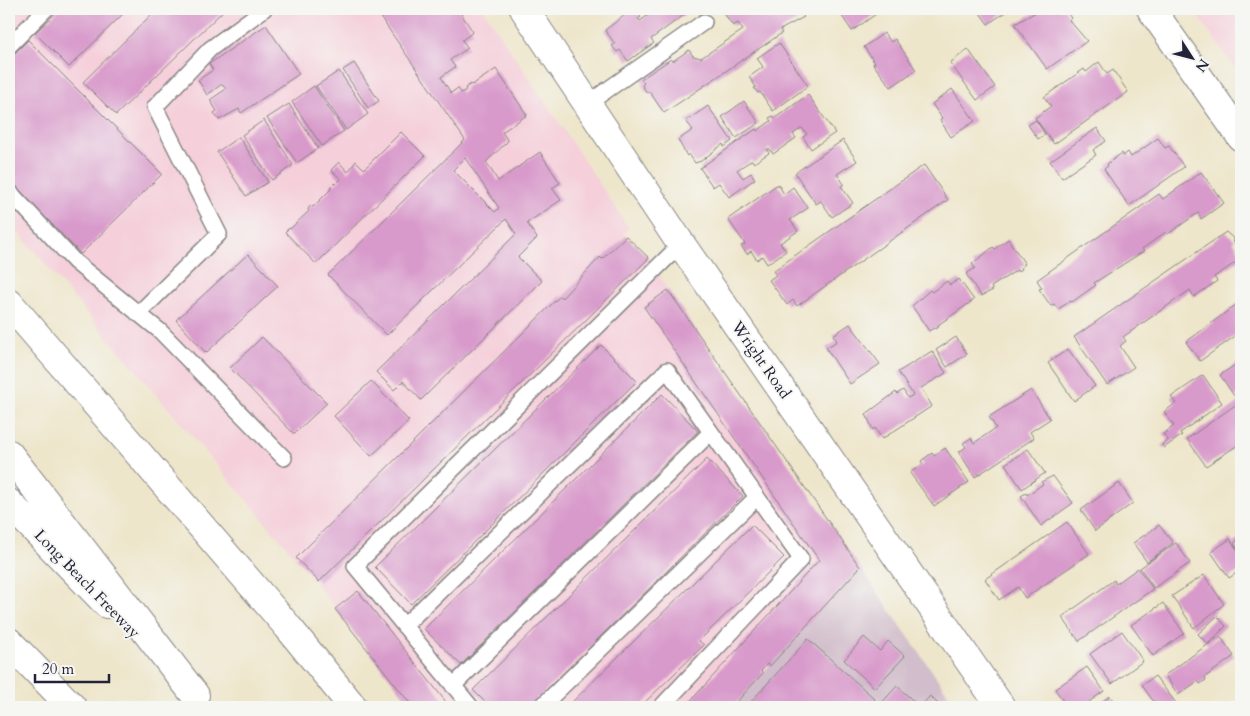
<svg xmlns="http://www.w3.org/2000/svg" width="1250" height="716" font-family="Cardo,serif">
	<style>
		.built { fill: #f5cfda }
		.industrial { fill: #d1bdcb }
		.building { fill: #d89acb; fill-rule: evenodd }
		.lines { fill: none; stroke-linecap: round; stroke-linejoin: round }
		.lane-casing { stroke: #888483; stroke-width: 18 }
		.street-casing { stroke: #888483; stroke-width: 30 }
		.secondary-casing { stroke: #888483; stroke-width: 30 }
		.highway-casing { stroke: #888483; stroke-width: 30 }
		.lane { stroke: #fff; stroke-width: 15 }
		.street { stroke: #fff; stroke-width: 28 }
		.secondary { stroke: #fff; stroke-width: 28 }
		.highway { stroke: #fff; stroke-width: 28 }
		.labels { text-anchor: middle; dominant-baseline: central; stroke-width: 4; stroke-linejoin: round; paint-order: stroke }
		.street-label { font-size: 16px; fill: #22223b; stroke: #f6f6f2 }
	</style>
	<rect width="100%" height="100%" fill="#f6f6f2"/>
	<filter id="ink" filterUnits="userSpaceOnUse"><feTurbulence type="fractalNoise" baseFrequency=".02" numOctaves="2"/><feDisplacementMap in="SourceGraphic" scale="10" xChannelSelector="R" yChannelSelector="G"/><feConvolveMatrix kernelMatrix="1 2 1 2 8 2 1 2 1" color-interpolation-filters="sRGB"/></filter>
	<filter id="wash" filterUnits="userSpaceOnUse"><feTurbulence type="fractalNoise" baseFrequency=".0096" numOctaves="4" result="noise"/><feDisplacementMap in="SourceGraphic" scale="20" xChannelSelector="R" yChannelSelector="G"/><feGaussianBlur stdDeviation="1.12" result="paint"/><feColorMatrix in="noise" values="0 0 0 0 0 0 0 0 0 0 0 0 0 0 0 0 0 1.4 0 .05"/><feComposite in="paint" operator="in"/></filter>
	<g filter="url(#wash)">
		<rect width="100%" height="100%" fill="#eee6cb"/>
		<path class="built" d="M18,9H483L629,228L623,234L649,258L668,290L860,567L732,707H413L296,558L9,222V18Z
			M1193,9H1241V77Z"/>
		<path class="industrial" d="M860,567L957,707H732Z"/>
		<g id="blocks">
			<path class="building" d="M60,9H128L69,67L35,33Z
				M157,9H225L116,115L83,82Z
				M375,9H458L473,32L462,40L468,48L450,60L455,67L441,77L451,93L458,88L461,93L466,90L465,88L471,84L472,85L496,69L527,115L502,132L508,141L486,162L498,181L540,152L560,183L552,188L561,200L527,223L537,238L518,257L542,281L421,400L403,381L394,390L376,372L516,234L506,219L387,335L328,275L465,140ZM465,158L499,208L495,212L453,170Z
				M633,9L641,17L638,19L640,21L657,9H692L651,39L654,43L628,61L620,50L617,52L612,46L615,44L605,30Z
				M721,9H798L804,17L780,30L782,33L664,113L649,91L647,93L642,85L644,83L641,79L671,59L673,61L689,50L693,56L701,58L743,30L738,23L733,26Z
				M837,9H883L852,31Z
				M977,9H1006L1007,11L988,24Z
				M1041,9H1064L1071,18L1069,20L1087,41L1047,69L1015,24Z
				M266,25L299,74L241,113L239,109L219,120L214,113L217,111L210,100L226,89L222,84L207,95L198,80L213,70L209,64Z
				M884,33L891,42L895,39L916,70L891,87L873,64L875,63L864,47Z
				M28,40L162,174L81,254L9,181V59Z
				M779,43L808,86L773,111L760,92L758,93L754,88L756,87L749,77L763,67L757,58Z
				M968,49L995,87L977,100L950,63Z
				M1099,62L1107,74L1113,70L1128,92L1054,144L1035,118L1051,106L1044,97L1084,69L1086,72Z
				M354,63L379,101L368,108L343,70Z
				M339,71L368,114L346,130L316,86Z
				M314,86L344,131L322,146L292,102Z
				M952,89L975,121L951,137L940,120L942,118L932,104Z
				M808,95L835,133L811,149L803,137L807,134L802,128L793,134L796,138L773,154L769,148L767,150L769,153L754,163L752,160L737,170L743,178L751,173L755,179L729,197L719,183L713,187L700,168L756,129L757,131L771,121L769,118L773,116L775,118Z
				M744,101L759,123L736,138L722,117Z
				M289,104L318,148L297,163L267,118Z
				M708,106L732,141L724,147L723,144L701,161L695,163L689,154L687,156L678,140L693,130L686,121Z
				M264,120L293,165L272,180L242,135Z
				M1036,120L1045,134L1038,139L1028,125Z
				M1097,128L1106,141L1093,150L1096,155L1062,178L1050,161Z
				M401,132L425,156L316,264L285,232L289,228L290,229L309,211L308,209L311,205L313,207L331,189L330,187L334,183L335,185L341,179L331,170L339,162L348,172L356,161L364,169Z
				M239,137L268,182L246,196L217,152Z
				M1158,138L1165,148L1169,146L1184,167L1129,206L1104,169L1108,166L1107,164L1122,153L1123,156L1128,152L1131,157Z
				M843,140L857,161L837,174L844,184L841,186L853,203L832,217L821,201L816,204L795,173Z
				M924,165L948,200L797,306L793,300L787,305L769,280L776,275L773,271Z
				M1201,172L1224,203L1201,219L1198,213L1168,234L1166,232L1142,249L1144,251L1094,283L1096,285L1072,302L1071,301L1058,309L1054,304L1051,306L1039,289L1042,288L1037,280L1159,194L1163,199Z
				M778,184L784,194L793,187L808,208L790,220L798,231L780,243L786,251L767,264L762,256L757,260L751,251L747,254L741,246L745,244L728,219Z
				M1226,232L1235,240L1233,241L1241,253V259L1214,277L1217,281L1194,297L1190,290L1123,337L1126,341L1120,346L1134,367L1107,385L1074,337Z
				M626,236L649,258L319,582L296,558L560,296L562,298L600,257L602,259Z
				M1008,239L1025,264L1021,267L1022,269L1018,272L1017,270L991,287L993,290L981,296L966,274L975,268L972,264L987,252L993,247L995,249Z
				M248,254L278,286L206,353L176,320Z
				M959,279L974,300L938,325L939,327L935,329L934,328L929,331L912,306L930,290L932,292L947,281L950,285Z
				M668,290L860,567L770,666L767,664L761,671L763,673L732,707H685L819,560L644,307Z
				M1237,304L1241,309V332L1200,361L1186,342Z
				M850,324L880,364L850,384L826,348L837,341L833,335Z
				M262,337L327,403L294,434L230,368Z
				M956,337L967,354L947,367L936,350Z
				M601,345L637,381L411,604L375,567Z
				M1068,349L1095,386L1074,401L1048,363Z
				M932,351L946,373L921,388L932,406L882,439L875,428L873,430L866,414L896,392L897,394L903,390L908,398L913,395L898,372Z
				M1241,361V393L1235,397L1220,375Z
				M1203,375L1222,403L1180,433L1182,435L1164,448L1162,445L1168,440L1163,434L1174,426L1164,412L1176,403L1171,397Z
				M371,381L409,421L371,456L334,416Z
				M1031,390L1050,419L1030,432L1034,438L975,477L959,452L966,447L963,443L971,438L974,443L996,428L989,417Z
				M662,394L698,431L461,665L424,629Z
				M1241,401V443L1206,466L1187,439Z
				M945,448L969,482L934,506L910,473L923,464L921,461L932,453L934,456Z
				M1028,449L1045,473L1022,489L1005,464Z
				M707,459L743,496L529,707H490L473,690Z
				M1053,476L1073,503L1041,526L1021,496L1026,493L1027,495L1043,484L1041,482Z
				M1119,483L1133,503L1095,531L1081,510Z
				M1067,522L1089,554L1025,598L1018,587L999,600L985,579Z
				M752,525L784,557L699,641L704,645L640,707H567Z
				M1159,525L1173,543L1147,562L1133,543Z
				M1241,538V570L1229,578L1211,552L1230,539L1240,554L1234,543Z
				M1176,543L1190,563L1154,588L1140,568Z
				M1138,568L1153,589L1079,641L1062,617L1114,580L1116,584Z
				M1204,575L1224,604L1194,628L1172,596Z
				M358,591L450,707H413L335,609Z
				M1163,603L1184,633L1153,656L1131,625Z
				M1217,616L1226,626L1208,644L1198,634Z
				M1122,631L1143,661L1112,684L1090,654Z
				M1220,636L1234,656L1205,677L1206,680L1200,684L1198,681L1178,695L1165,675Z
				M864,637L880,651L888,641L905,656L875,688L844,660Z
				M808,639L875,699L867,707H746Z
				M1087,667L1104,691L1082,707H1067L1055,689Z
				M1155,676L1179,707H1159L1151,698L1142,685Z
				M897,686L920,707L930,696L941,707H878Z
				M1110,696L1118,707H1094Z"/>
		</g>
	</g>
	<g filter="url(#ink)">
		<use href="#blocks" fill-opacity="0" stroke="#888483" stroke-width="1"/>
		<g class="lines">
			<defs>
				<path id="lane" d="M9,46L46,9
					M587,104L704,22
					M9,191L75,262L160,331L284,458
					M138,314L219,234L155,107L210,49L264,9
					M404,626L667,370L801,559L661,707
					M453,686L711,432
					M471,707L355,566L681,244
					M541,707L757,497"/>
				<path id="street" d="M1151,9L1241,137"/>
				<path id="secondary" d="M524,9L681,244L1001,707"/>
				<path id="highway" d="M9,303L288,627L353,707
					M9,454L195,695
					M9,503L107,604
					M9,642L72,707"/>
			</defs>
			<use href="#lane" class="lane-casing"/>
			<use href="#street" class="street-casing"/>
			<use href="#secondary" class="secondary-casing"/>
			<use href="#highway" class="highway-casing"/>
			<use href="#lane" class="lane"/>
			<use href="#street" class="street"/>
			<use href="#secondary" class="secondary"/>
			<use href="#highway" class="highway"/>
		</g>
	</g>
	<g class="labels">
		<g class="street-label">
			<text transform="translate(761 360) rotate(55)">Wright Road</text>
			<text transform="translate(87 584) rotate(46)">Long Beach Freeway</text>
		</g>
	</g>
	<rect width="1250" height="716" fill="none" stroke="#f6f6f2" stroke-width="30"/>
	<g transform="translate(1192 58) rotate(126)" stroke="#f6f6f2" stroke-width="4" paint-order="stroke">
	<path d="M0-4L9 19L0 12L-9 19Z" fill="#22223b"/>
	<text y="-8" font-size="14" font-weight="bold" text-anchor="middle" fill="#22223b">N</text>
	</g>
	<path d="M35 674v8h74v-8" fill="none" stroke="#22223b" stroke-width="2.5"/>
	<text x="42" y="674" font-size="15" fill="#22223b" stroke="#f6f6f2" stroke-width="4" paint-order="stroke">20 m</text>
</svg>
